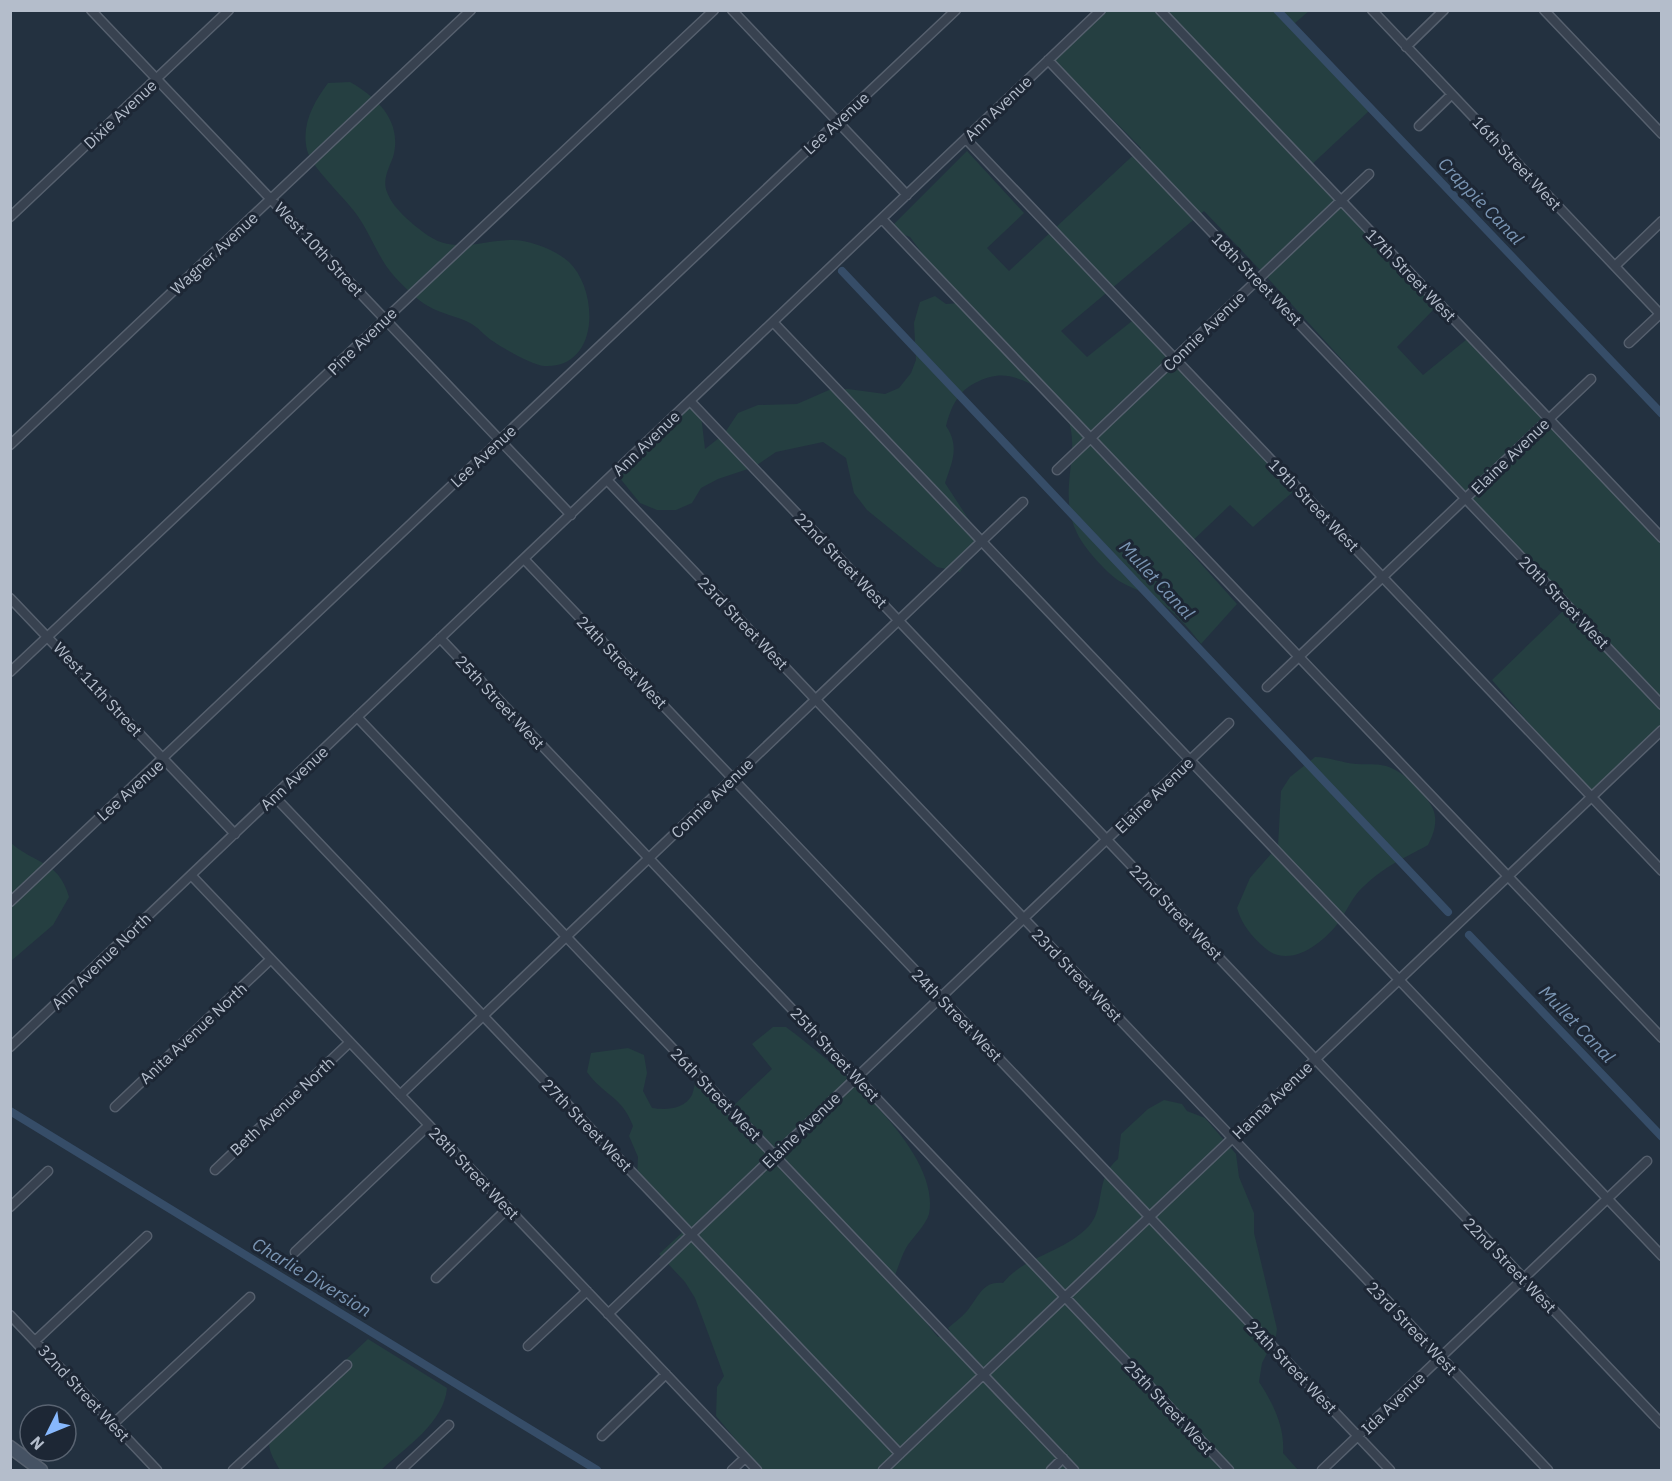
<svg xmlns="http://www.w3.org/2000/svg" width="1672" height="1481" font-family="'IBM Plex Sans',sans-serif">
	<style>
		.green { fill: #253f41 }
		.lines { fill: none; stroke-linecap: round; stroke-linejoin: round }
		.canal { stroke: #364d68; stroke-width: 8 }
		.street-casing { stroke: #56606e; stroke-width: 11 }
		.secondary-casing { stroke: #56606e; stroke-width: 15 }
		.street { stroke: #384250; stroke-width: 8 }
		.secondary { stroke: #455263; stroke-width: 12 }
		.labels { text-anchor: middle; dominant-baseline: central; stroke-width: 6; stroke-linejoin: round; paint-order: stroke }
		.street-label { font-size: 16px; fill: #b4bdcb; stroke: #1d2735 }
		.water-label { font-size: 18px; font-style: italic; fill: #7a95b3; stroke: #1d2735 }
	</style>
	<rect width="100%" height="100%" fill="#233140"/>
	<path class="green" d="M1101,11H1309L1295,23L1296,28L1369,111L1307,169L1437,306L1397,347L1423,375L1472,335L1661,533V728L1590,795L1492,680L1567,607L1265,275L1204,211L1061,331L1087,357L1132,321L1295,490L1253,527L1230,505L1186,547L1237,604L1201,644C1187,626 1171,608 1152,597C1141,591 1129,587 1119,581C1105,571 1084,548 1077,533C1049,476 1107,424 1031,384C1010,374 997,372 975,383C957,392 951,408 946,426C960,446 952,463 945,483L973,526L974,551L960,572L937,567L867,510L854,493L846,458L823,442L776,452L754,467L718,479L701,488L692,503L676,510H657L640,503L619,477L624,467L692,398L701,415L705,449L724,434L738,413L758,405L797,404L829,390L848,389L885,394L899,388L911,373L916,360L914,323L920,302L935,296L946,304L959,303L910,237L889,229L967,151L1024,213L987,248L1009,271L1141,148L1052,58Z
		M350,82C378,98 403,122 393,157C389,168 382,180 387,192C392,207 410,222 423,232C452,255 479,241 510,240C528,239 556,250 569,262C599,291 600,369 544,366C532,365 501,347 491,340C484,335 478,327 470,323C457,316 441,314 428,306C417,300 403,286 394,276C377,257 370,231 354,211C342,195 312,168 307,150C301,124 314,102 328,83Z
		M1315,757C1330,757 1342,763 1356,764C1368,765 1377,763 1389,767C1404,772 1426,794 1433,809C1438,821 1434,834 1428,845C1399,861 1384,866 1359,891C1351,900 1346,912 1339,922C1324,942 1290,970 1265,948C1252,937 1242,925 1237,908L1250,878L1278,846L1281,791L1290,777Z
		M10,842C35,865 58,859 69,897L53,925L11,961Z
		M773,1027H786C831,1061 942,1150 929,1214C926,1225 912,1238 906,1248C900,1259 897,1272 892,1282L938,1337L950,1331L948,1328C955,1322 965,1315 970,1307C980,1294 984,1281 1003,1283C1023,1257 1065,1252 1089,1226C1106,1207 1094,1179 1118,1159L1121,1134L1148,1109L1164,1100L1182,1104L1187,1111L1205,1118L1236,1154L1239,1177L1254,1213V1233L1277,1329L1276,1336L1262,1363L1259,1382C1273,1403 1285,1427 1283,1453L1298,1470H761L716,1416L717,1387L724,1376L695,1298L685,1282L659,1254L686,1229L637,1177L638,1157L629,1136L633,1126C622,1096 604,1096 587,1072L591,1053L628,1048L644,1055L647,1073L643,1091L652,1108C665,1110 684,1110 692,1095C694,1090 695,1082 697,1076L730,1109L772,1069L752,1044Z
		M368,1339L447,1388C444,1423 405,1448 381,1470H280C270,1453 264,1444 275,1426Z"/>
	<g class="lines">
		<path class="canal" d="M1277,10L1662,414
			M842,271L1448,912
			M1469,935L1662,1137
			M10,1111L597,1470"/>
		<defs>
			<path id="street" d="M91,10L571,515
				M732,10L907,195
				M1160,10L1662,538
				M1372,10L1662,316
				M1544,10L1662,134
				M1406,47L1444,10
				M1048,60L1662,705
				M1419,126L1451,95
				M966,139L1662,871
				M10,217L229,10
				M882,219L1662,1038
				M1615,266L1662,221
				M773,322L1662,1256
				M1629,343L1660,314
				M690,401L1662,1424
				M10,445L471,10
				M1057,470L1369,174
				M607,480L1548,1470
				M524,559L1390,1470
				M10,598L235,834
				M440,638L1229,1470
				M10,672L714,10
				M1267,687L1591,379
				M357,717L1074,1470
				M274,796L900,1454
				M191,875L757,1470
				M10,902L956,10
				M10,1047L1101,10
				M400,1095L1023,502
				M115,1107L271,959
				M215,1170L350,1042
				M10,1207L48,1171
				M295,1252L429,1125
				M436,1278L508,1208
				M608,1314L1229,723
				M10,1315L157,1470
				M35,1341L147,1236
				M528,1346L587,1291
				M113,1424L250,1297
				M602,1436L666,1374
				M233,1470L347,1365
				M401,1470L449,1425
				M732,1470L745,1458
				M883,1470L1662,730
				M1051,1470L1063,1458
				M1322,1470L1647,1161"/>
			<path id="secondary" d="M10,1447L41,1470"/>
		</defs>
		<use href="#street" class="street-casing"/>
		<use href="#secondary" class="secondary-casing"/>
		<use href="#street" class="street"/>
		<use href="#secondary" class="secondary"/>
	</g>
	<g class="labels">
		<g class="street-label">
			<text transform="translate(998 108) rotate(-44)">Ann Avenue</text>
			<text transform="translate(120 114) rotate(-43)">Dixie Avenue</text>
			<text transform="translate(836 123) rotate(-43)">Lee Avenue</text>
			<text transform="translate(1517 163) rotate(47)">16th Street West</text>
			<text transform="translate(319 249) rotate(47)">West 10th Street</text>
			<text transform="translate(214 253) rotate(-43)">Wagner Avenue</text>
			<text transform="translate(1411 275) rotate(46)">17th Street West</text>
			<text transform="translate(1257 279) rotate(46)">18th Street West</text>
			<text transform="translate(1204 331) rotate(-44)">Connie Avenue</text>
			<text transform="translate(362 341) rotate(-44)">Pine Avenue</text>
			<text transform="translate(646 443) rotate(-44)">Ann Avenue</text>
			<text transform="translate(483 456) rotate(-43)">Lee Avenue</text>
			<text transform="translate(1510 456) rotate(-44)">Elaine Avenue</text>
			<text transform="translate(1314 505) rotate(46)">19th Street West</text>
			<text transform="translate(841 560) rotate(46)">22nd Street West</text>
			<text transform="translate(1564 602) rotate(46)">20th Street West</text>
			<text transform="translate(743 623) rotate(46)">23rd Street West</text>
			<text transform="translate(622 662) rotate(46)">24th Street West</text>
			<text transform="translate(98 689) rotate(47)">West 11th Street</text>
			<text transform="translate(500 702) rotate(47)">25th Street West</text>
			<text transform="translate(294 778) rotate(-43)">Ann Avenue</text>
			<text transform="translate(130 790) rotate(-42)">Lee Avenue</text>
			<text transform="translate(1154 795) rotate(-44)">Elaine Avenue</text>
			<text transform="translate(712 798) rotate(-44)">Connie Avenue</text>
			<text transform="translate(1176 912) rotate(46)">22nd Street West</text>
			<text transform="translate(101 961) rotate(-44)">Ann Avenue North</text>
			<text transform="translate(1077 975) rotate(46)">23rd Street West</text>
			<text transform="translate(957 1015) rotate(46)">24th Street West</text>
			<text transform="translate(193 1033) rotate(-43)">Anita Avenue North</text>
			<text transform="translate(835 1054) rotate(47)">25th Street West</text>
			<text transform="translate(716 1094) rotate(46)">26th Street West</text>
			<text transform="translate(1272 1100) rotate(-44)">Hanna Avenue</text>
			<text transform="translate(282 1106) rotate(-43)">Beth Avenue North</text>
			<text transform="translate(587 1125) rotate(46)">27th Street West</text>
			<text transform="translate(801 1130) rotate(-44)">Elaine Avenue</text>
			<text transform="translate(474 1173) rotate(46)">28th Street West</text>
			<text transform="translate(1510 1265) rotate(46)">22nd Street West</text>
			<text transform="translate(1412 1328) rotate(46)">23rd Street West</text>
			<text transform="translate(1292 1367) rotate(46)">24th Street West</text>
			<text transform="translate(84 1393) rotate(47)">32nd Street West</text>
			<text transform="translate(1393 1403) rotate(-44)">Ida Avenue</text>
			<text transform="translate(1169 1407) rotate(47)">25th Street West</text>
		</g>
		<g class="water-label">
			<text transform="translate(1481 201) rotate(46)">Crappie Canal</text>
			<text transform="translate(1157 580) rotate(47)">Mullet Canal</text>
			<text transform="translate(1577 1024) rotate(46)">Mullet Canal</text>
			<text transform="translate(312 1277) rotate(31)">Charlie Diversion</text>
		</g>
	</g>
	<rect width="1672" height="1481" fill="none" stroke="#b4bdcb" stroke-width="24"/>
	<g transform="translate(48 1433) rotate(227)"><circle r="28" fill="#1d2735" stroke="#596371" stroke-width="1.5"/>
	<path d="M0-4.5L10 22L0 15L-10 22Z" fill="#87b8fd"/>
	<text y="-9" font-size="16" font-weight="bold" text-anchor="middle" fill="#b4bdcb">N</text>
	</g>
</svg>
